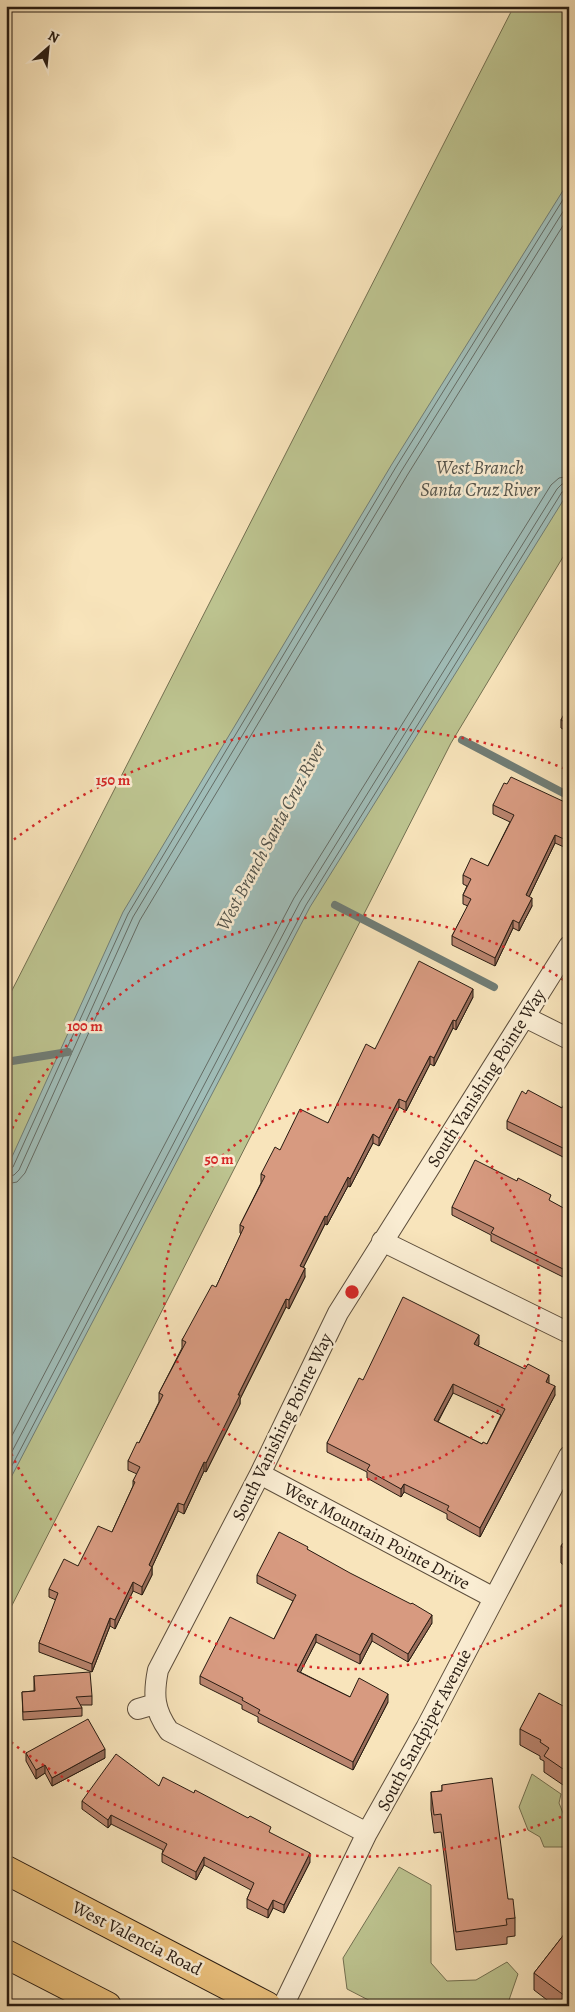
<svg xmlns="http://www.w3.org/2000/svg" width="575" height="2012" font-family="Alegreya,serif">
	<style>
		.green { fill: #bdc490; stroke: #737051 }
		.water { fill: #a0bdb8; stroke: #707d76 }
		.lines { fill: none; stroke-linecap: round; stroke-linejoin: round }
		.shore { stroke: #646c65; stroke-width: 1 }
		.stream { stroke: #707d76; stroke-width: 8 }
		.minor-casing { stroke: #5d4e3c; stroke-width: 22 }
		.primary-casing { stroke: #291c12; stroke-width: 30 }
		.minor { stroke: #faedd3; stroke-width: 20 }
		.primary { stroke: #ecc27e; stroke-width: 28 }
		.wall { fill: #b9846e; stroke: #291c12; fill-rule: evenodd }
		.shaded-wall { fill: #966c5a; stroke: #291c12 }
		.building { fill: #d79a80; stroke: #291c12; fill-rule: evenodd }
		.ring { fill: none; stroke: #d62828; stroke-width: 2.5; stroke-dasharray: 2.5 5 }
		.labels { text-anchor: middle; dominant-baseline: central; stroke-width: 5; stroke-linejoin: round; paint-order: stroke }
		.street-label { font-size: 18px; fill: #291c12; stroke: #faedd3 }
		.water-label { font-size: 19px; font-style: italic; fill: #53544c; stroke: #faedd3 }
		.centre { fill: #d62828; stroke: #faedd3; stroke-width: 2.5 }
		.ring-label { font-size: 15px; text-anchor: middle; font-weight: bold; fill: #d62828; stroke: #faedd3; stroke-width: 5; stroke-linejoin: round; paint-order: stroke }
	</style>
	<rect width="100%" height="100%" fill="#f8e4bb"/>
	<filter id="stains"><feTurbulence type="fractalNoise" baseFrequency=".004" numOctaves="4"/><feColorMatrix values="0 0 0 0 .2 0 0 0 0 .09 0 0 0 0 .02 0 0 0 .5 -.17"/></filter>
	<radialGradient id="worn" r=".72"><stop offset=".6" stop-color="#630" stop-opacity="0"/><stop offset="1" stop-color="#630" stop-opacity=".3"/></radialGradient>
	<path class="green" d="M514,6H569V547L451,743L6,1617V1002Z
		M532,1774L561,1794L559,1803L569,1828L568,1847H544L540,1837L528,1830L519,1807Z
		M399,1867L431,1885V1963L447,1981L476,1980L507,1962L518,1974L509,2000L510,2006H380L347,1989L343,1958Z"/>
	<path class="water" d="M569,181V491L310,907L6,1487V1170L123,912L392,464Z"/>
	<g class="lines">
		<path class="shore" d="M6,1170L13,1167L128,914L396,467L569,190
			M6,1177L14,1175L19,1170L133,917L402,470L569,202
			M6,1184L17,1182L25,1173L140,920L408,474L569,216
			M6,1447L294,898L551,485L559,478L569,476
			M6,1463L300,902L557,489L562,484L569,483
			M6,1477L306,905L562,492L569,490"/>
		<path class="stream" d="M462,740L569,796
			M335,905L494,987
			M6,1062L68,1052"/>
		<defs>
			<path id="minor" d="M525,1017L569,1039
				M382,1241L569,1333
				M260,1474L494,1598
				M138,1709L155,1704
				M367,1833L169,1731C154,1710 153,1695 158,1670L260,1474L338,1313L569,946
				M283,2006L367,1833L426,1728L569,1456"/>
			<path id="primary" d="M6,1870L267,2006
				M6,1954L107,2006"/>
		</defs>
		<use href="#minor" class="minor-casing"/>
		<use href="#primary" class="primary-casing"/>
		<use href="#minor" class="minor"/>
		<use href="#primary" class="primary"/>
	</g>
	<path class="wall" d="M569,705V732L561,728V720Z
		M507,784L569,804L564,847L555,843L529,897L532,906L519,931L513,928L495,966L452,945V936L468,906L463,904V895L467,886L463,884V875L488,866L510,822L493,814V805Z
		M473,997L456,1030L453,1028L434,1066L430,1064L406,1111L399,1107L379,1146L373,1143L350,1187L348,1186L327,1225L325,1224L303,1268L305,1277L289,1309L286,1307L240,1399V1404L206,1472L204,1471L184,1514L178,1511L152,1567V1575L142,1595L133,1591L115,1629L110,1626L92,1672L39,1652V1643L56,1600L49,1597V1589L78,1566L112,1532L133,1486V1481L137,1474L128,1470V1461L139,1443L159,1402V1393L182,1348V1340L216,1287L241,1234L240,1233V1225L261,1183V1174L280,1150L328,1123L375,1049Z
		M526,1094L562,1108L569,1095V1160L507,1129V1121Z
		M517,1181L551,1202L569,1211V1276L564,1274L563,1277L491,1241V1235L452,1215V1207Z
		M479,1344L478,1346L549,1384L555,1395L480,1537L447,1519V1514L404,1492L401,1497L367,1478V1472L327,1452V1443L363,1380ZM453,1393L501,1415L487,1444H482L438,1422Z
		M569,1535V1569L561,1563V1546Z
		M308,1550L432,1623L408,1662L372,1641L360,1664L316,1642L300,1672L350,1697L388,1702L353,1770L258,1722V1717L242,1709V1705L200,1684V1676L274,1639L293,1601L257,1583V1575Z
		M34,1676L92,1696V1705H80L82,1708V1716L23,1720L22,1692L34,1691Z
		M569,1701V1789L544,1772V1761L540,1759V1756L520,1745V1729L565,1707Z
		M26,1753L105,1758L52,1786L45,1773L36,1779L26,1761Z
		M442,1785L508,1899L515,1918V1936L507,1937V1944L456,1950L441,1832L434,1833L431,1810V1792L442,1791Z
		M159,1786L271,1834L310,1862L284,1913L273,1908L268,1918L247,1908V1899L251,1890L204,1865L196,1880L162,1862V1854L163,1850L111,1824L108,1828L82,1809V1801Z
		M569,1928V2006H555L534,1990V1973Z"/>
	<path class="shaded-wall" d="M569,828V837L564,847V839Z
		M555,835V843L526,903V895Z
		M532,898V906L519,931V923Z
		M513,920V928L495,966V958Z
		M473,989V997L456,1030V1021Z
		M453,1020V1028L434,1066V1058Z
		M430,1056V1064L406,1111V1102Z
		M399,1099V1107L379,1146V1138Z
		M373,1134V1143L350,1187V1179Z
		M348,1177V1186L327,1225V1217Z
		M325,1216V1224L300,1274V1266Z
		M564,1265V1274L563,1277V1269Z
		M305,1268V1277L289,1309V1300Z
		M286,1299V1307L240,1399V1404L206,1472V1463L238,1395Z
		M479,1335V1344L474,1353V1344Z
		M549,1375V1384L546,1382Z
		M453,1384V1393L434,1428V1420Z
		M555,1386V1395L480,1537V1528Z
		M204,1462V1471L184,1514V1505Z
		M404,1484V1492L401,1497V1489Z
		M178,1503V1511L152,1567V1575L142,1595V1587L149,1565Z
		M133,1582V1591L115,1629V1620Z
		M432,1615V1623L408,1662V1654Z
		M110,1618V1626L92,1672V1664Z
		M372,1633V1641L360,1664V1655Z
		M316,1634V1642L297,1679V1671Z
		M388,1694V1702L353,1770V1762Z
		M105,1749V1758L52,1786V1778Z
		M45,1765V1773L36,1779V1770Z
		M111,1815V1824L108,1828V1820Z
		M310,1853V1862L284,1913V1905Z
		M204,1857V1865L196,1880V1872Z
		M273,1900V1908L268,1918V1910Z"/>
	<path class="building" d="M569,705V724L561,720Z
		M511,777L569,804V828L564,839L555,835L526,895L532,898L519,923L513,920L495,958L452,936L471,899L463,895L471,879L463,875L471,858L488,866L514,815L493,805L504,783L507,784Z
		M419,961L473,989L456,1021L453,1020L434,1058L430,1056L406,1102L399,1099L379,1138L373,1134L350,1179L348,1177L327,1217L325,1216L300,1266L305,1268L289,1300L286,1299L238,1395H240L206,1463L204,1462L184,1505L178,1503L149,1565L152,1567L142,1587L133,1582L115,1620L110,1618L92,1664L39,1643L58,1593L49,1589L64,1559L78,1566L98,1526L112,1532L135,1482L133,1481L140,1467L128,1461L137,1442L139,1443L163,1395L159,1393L186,1342L182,1340L212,1285L216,1287L244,1227L240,1225L265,1176L261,1174L275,1147L280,1150L300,1109L328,1123L366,1044L375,1049Z
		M528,1090L562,1108L569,1095V1151L507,1121L522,1091L526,1094Z
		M475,1160L517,1181L518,1178L551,1195L549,1200L569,1211V1268L564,1265L563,1269L491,1233L494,1228L452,1207Z
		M403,1297L479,1335L474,1344L525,1369L528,1364L549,1375L546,1382L555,1386L480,1528L447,1510L449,1506L404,1484L401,1489L367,1470L370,1465L327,1443L359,1378L363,1380ZM453,1384L505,1409L487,1444L483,1442L482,1444L434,1420Z
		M279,1532L308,1547L307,1549L350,1573L411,1604L412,1603L432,1615L408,1654L372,1633L360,1655L316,1634L297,1671L350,1697L359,1678L388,1694L353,1762L258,1713L260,1710L242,1700L243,1698L200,1676L230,1617L274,1639L296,1595L257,1575Z
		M569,1535V1552L561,1546Z
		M90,1672L92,1696L76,1697L82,1708L23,1712L22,1692L35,1691L34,1676Z
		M539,1693L565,1707L569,1701V1773L544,1756L549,1748L540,1742L541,1740L520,1729Z
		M88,1719L105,1749L52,1778L45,1765L36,1770L26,1753Z
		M116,1754L159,1786L163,1777L194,1793L195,1790L248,1818L250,1816L271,1827L269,1832L310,1853L284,1905L273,1900L268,1910L247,1899L254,1883L204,1857L196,1872L162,1854L167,1844L111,1815L108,1820L82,1801Z
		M492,1778L508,1899H513L515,1918L506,1919L507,1925L456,1932L441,1814L434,1815L431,1792L442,1791V1785Z
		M569,1928V1999L534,1973Z"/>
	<g class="ring">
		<circle cx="352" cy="1292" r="188"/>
		<path d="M568 1601A377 377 0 0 1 6 1442M6 1142A377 377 0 0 1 568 983"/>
		<path d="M568 1814A565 565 0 0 1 8 1740M8 844A565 565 0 0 1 568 770"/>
	</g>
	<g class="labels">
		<g class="street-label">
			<text transform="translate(486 1078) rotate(-58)">South Vanishing Pointe Way</text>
			<text transform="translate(282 1427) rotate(-64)">South Vanishing Pointe Way</text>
			<text transform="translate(377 1536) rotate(28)">West Mountain Pointe Drive</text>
			<text transform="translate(424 1730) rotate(-62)">South Sandpiper Avenue</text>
			<text transform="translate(137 1938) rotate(27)">West Valencia Road</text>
		</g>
		<g class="water-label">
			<text x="480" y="468">West Branch<tspan x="480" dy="22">Santa Cruz River</tspan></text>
			<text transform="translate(271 836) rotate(-62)">West Branch Santa Cruz River</text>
		</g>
	</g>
	<circle cx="352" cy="1292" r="8" class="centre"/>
	<g class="ring-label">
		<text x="113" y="785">150 m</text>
		<text x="85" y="1031">100 m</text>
		<text x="219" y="1164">50 m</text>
	</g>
	<rect width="575" height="2012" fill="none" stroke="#f8e4bb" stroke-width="25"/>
	<rect x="8" y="8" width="560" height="1997" fill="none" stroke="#291c12" stroke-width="2.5"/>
	<rect x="12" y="12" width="550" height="1987" fill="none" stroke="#291c12"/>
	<g transform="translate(48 48) rotate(27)" stroke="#faedd3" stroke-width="4" paint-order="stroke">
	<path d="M0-4L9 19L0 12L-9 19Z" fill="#291c12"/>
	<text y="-8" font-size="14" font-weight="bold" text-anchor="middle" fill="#291c12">N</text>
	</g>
	<rect width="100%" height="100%" filter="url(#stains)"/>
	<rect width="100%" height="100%" fill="url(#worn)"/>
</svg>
